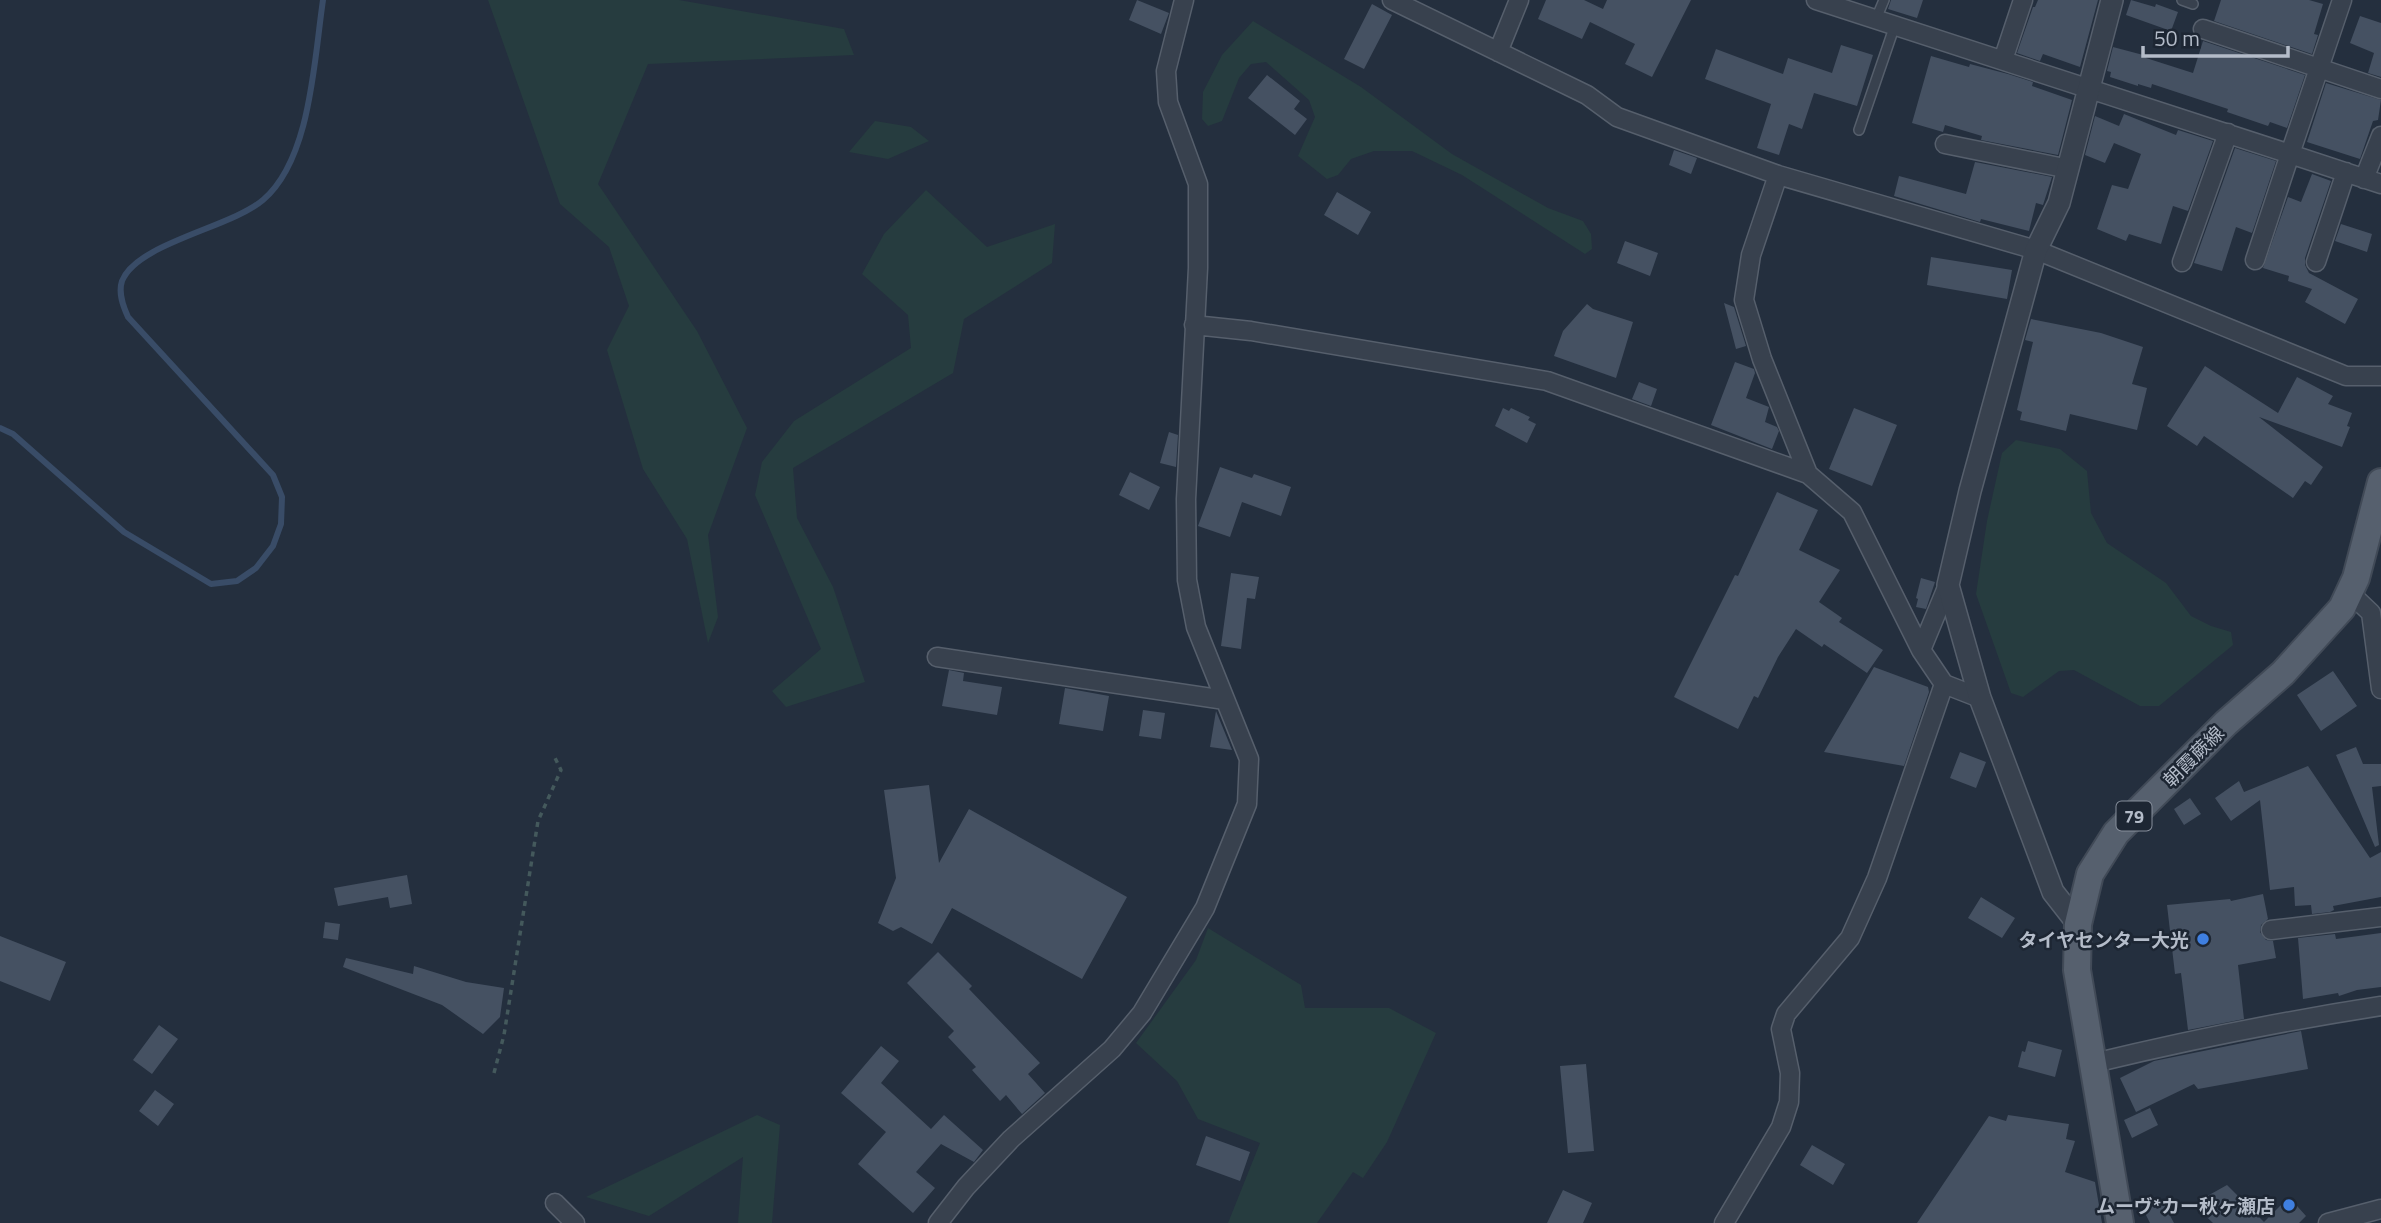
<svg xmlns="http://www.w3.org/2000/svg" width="2381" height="1223" font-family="'Titillium Web','Noto Sans JP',sans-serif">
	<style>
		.green { fill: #263c3f }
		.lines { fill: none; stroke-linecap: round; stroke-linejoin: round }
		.stream { stroke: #394c67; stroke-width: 6 }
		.building { fill: #455162 }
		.service-casing { stroke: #565f6c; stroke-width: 12 }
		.minor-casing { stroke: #565f6c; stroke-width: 21 }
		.tertiary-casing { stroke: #565f6c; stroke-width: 24 }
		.primary-casing { stroke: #414a57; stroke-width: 30 }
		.path { stroke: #44595c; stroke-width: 3.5; stroke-dasharray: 5 5; stroke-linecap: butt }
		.service { stroke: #38414e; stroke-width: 9 }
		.minor { stroke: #38414e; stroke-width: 18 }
		.tertiary { stroke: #38414e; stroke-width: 21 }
		.primary { stroke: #56606e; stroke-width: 26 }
		.shop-dot { fill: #3f7fe0; stroke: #1d2633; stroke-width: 2.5 }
		.labels { text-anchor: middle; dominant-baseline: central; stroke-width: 5; stroke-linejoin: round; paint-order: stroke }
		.shield { fill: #1d2633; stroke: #878f9c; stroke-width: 2 }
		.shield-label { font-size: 18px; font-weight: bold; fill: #b4bcc9 }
		.street-label { font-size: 19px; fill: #b4bcc9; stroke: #1d2633 }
		.poi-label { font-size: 19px; font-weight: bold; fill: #b4bcc9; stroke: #1d2633; text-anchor: end }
	</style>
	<rect width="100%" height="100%" fill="#242f3e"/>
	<path class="green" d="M488,0H679L844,29L854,55L648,64L598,184L697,331L747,428L708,535L718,617L708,643L687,539L643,469L607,350L629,306L609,247L560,204Z
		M1253,21L1361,87L1452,154L1548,208L1583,221L1591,234L1592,249L1585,254L1462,175L1412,151H1374L1351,159L1338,175L1327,179L1298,156L1315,117L1309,100L1266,62L1251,64L1239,78L1222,121L1208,126L1202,119L1203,92L1222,55Z
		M875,121L911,127L929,141L888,159L849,152Z
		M926,190L987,247L1055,224L1052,263L964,319L953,373L793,468L797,518L833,587L865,682L786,707L772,691L821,649L755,495L762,462L794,421L911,348L908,315L862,274L884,234Z
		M2016,440L2060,449L2087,471L2091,513L2107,543L2166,583L2191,616L2211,626L2231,632L2233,645L2159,706H2140L2074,670L2059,671L2023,697L2011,693L1976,594L1987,521L2002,453Z
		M1208,928L1301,985L1305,1008H1389L1436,1033L1387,1142L1363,1178L1353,1172L1317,1223H1228L1260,1143L1198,1119L1177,1081L1136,1043L1196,960Z
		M757,1115L780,1125L772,1223H738L743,1157L649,1216L586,1197Z"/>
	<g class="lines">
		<path class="stream" d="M0,428L13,434L124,532L211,584L237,581L256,568L273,546L281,524L282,497L273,475L128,317C123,306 118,293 122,281C137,243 230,228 263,200C311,159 314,60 323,0"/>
	</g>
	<path class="building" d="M1137,0L1169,13L1161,34L1129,20Z
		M1546,0H1584L1603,9L1607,0H1691L1652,77L1625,64L1635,44L1590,22L1582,39L1538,19Z
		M1891,0H1923L1917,18L1888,9Z
		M2038,0H2098L2080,67L2043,54L2040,61L2017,53L2033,7H2035Z
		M2131,0L2155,7L2156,4L2178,12L2171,31L2126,15Z
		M2221,0H2309L2323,4L2314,34L2318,35L2312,54L2214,21Z
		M1372,4L1392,15L1364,69L1344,59Z
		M2360,16L2381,23V77L2368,73L2374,53L2350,43Z
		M2203,41L2305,75L2287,128L2270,122L2268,126L2227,112L2228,109L2152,84L2151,88L2138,84V86L2110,77L2111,72L2107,71L2113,47L2147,56L2146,58L2193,73Z
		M1841,45L1873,55L1857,106L1814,93L1802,129L1789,124L1779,155L1757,148L1771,104L1705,79L1716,49L1783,74L1788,58L1832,73Z
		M1931,56L1969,67L1970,64L2008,74L2033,82L2032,86L2072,100L2058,155L1981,140L1982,136L1945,125L1943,132L1912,123Z
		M1267,75L1300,101L1294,109L1307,119L1295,135L1248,98Z
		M2326,83L2381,100L2378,120L2373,121L2360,159L2307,142Z
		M2124,114L2176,135L2178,130L2213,141L2188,211L2173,206L2161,244L2129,234L2126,241L2097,229L2112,185L2128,189L2141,154L2114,143L2105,163L2085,155L2095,116L2119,126Z
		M2235,148L2276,161L2252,233L2236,227L2222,271L2194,263Z
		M1674,150L1697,158L1691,174L1669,165Z
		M1975,162L2052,177L2043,205L2036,203L2029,231L1981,219L1980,222L1894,196L1899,176L1966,194Z
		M2312,174L2331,181L2305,258V265L2309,273L2358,299L2345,324L2305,302L2312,289L2288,281L2289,276L2263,268L2288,197L2301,202Z
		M1337,192L1371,212L1358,235L1324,215Z
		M2341,224L2372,234L2367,252L2335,241Z
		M1625,241L1658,253L1650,276L1617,263Z
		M1931,257L2012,270L2007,299L1927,285Z
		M1724,303L1734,307L1746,346L1736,349Z
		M1587,304L1593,309L1633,322L1616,378L1554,356L1563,331Z
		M2031,319L2101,333L2143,347L2132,384L2147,388L2137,430L2070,414L2066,431L2020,420L2022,412L2017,410L2033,342L2025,340Z
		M1735,362L1754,369L1755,373L1746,398L1769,407L1765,422L1777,427L1779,431L1772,449L1711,425Z
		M2205,366L2278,413L2297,377L2333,396L2328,404L2352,413L2347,426L2350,427L2342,447L2259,417L2323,467L2311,485L2305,481L2293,498L2204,436L2197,446L2167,426Z
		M1639,382L1657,389L1651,406L1632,399Z
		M1503,408L1509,411L1511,408L1530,417L1528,420L1536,424L1527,443L1495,426Z
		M1854,408L1897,425L1872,486L1829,469Z
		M1169,432L1178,435L1176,467L1160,463Z
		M1220,467L1252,478L1254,474L1291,487L1281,516L1242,502L1230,537L1198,526Z
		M1130,472L1160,487L1149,510L1119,495Z
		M1777,492L1818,510L1799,550L1840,570L1819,602L1842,618L1839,622L1883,650L1867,673L1824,644L1822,647L1796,629L1778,657L1758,698L1754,696L1738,729L1674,697L1735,575L1738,576Z
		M1231,573L1259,577L1255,599L1247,598L1241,649L1221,646Z
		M1921,578L1935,582L1926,609L1916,607L1918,599L1916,598Z
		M1874,667L1928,687L1929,692L1904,766L1824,752Z
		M949,670L964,673L963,681L1002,687L997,715L942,706Z
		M2333,671L2357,706L2321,731L2297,695Z
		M1065,688L1109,696L1103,731L1059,724Z
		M1143,710L1165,713L1161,739L1139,736Z
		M1216,711L1232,750L1210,747Z
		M2356,747L2363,764H2381V786L2372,787L2379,845L2375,847L2336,755Z
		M1960,752L1986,762L1976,788L1950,778Z
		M2308,766L2370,858L2381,852V897L2333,906L2334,910L2330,912L2312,914L2311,905L2295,906L2294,887L2270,890L2260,800L2231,821L2215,798L2239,781L2244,792Z
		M929,785L939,863L969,809L1127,897L1082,979L952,908L932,944L901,927L893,931L878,923L896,878L884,790Z
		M2190,798L2201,814L2184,825L2174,809Z
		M407,875L412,904L390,908L388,897L338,906L334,888Z
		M2263,894L2268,919L2261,925L2260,932L2266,940L2273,941L2276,958L2238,965L2244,1019L2188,1030L2181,973L2175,974L2167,905L2230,899L2231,901Z
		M1981,897L2015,918L2002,938L1968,918Z
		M325,922L340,924L338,940L323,938Z
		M2381,933V987L2357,990L2339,996L2338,993L2303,999L2298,938L2335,934L2336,939Z
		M0,936L66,962L50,1001L0,981Z
		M938,952L972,986L969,989L1040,1063L1028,1074L1045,1093L1022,1114L1006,1095L1000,1101L972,1070L976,1067L948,1037L954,1031L907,983Z
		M346,958L413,974L414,966L466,982L504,988L500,1017L483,1034L442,1005L343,967Z
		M159,1025L178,1039L152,1074L133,1060Z
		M2301,1031L2308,1069L2198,1089L2194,1084L2136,1112L2120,1078L2154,1061Z
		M2028,1041L2062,1050L2055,1077L2018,1067L2022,1051L2025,1052Z
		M881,1046L899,1061L881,1083L931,1129L944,1115L983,1150L974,1162L941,1144L916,1172L935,1188L913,1213L858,1164L886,1132L841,1093Z
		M1586,1064L1594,1151L1568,1153L1560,1066Z
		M155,1090L174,1104L158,1126L139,1111Z
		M2150,1108L2158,1125L2132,1138L2124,1120Z
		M2008,1115L2069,1124L2066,1139L2075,1141L2065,1172L2095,1182L2102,1223H1917L1989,1116L2006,1121Z
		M1206,1136L1250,1152L1240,1181L1196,1165Z
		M1812,1145L1845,1164L1833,1185L1800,1165Z
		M2227,1185L2264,1222L2289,1197L2306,1216L2299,1223H2213L2193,1204Z
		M1563,1190L1592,1203L1583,1223H1547Z
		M2162,1201L2174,1223H2150L2144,1211Z"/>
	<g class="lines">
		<defs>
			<path id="service" d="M2182,0L2193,4
				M1876,19L1884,0
				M1859,130L1895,25"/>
			<path id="minor" d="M1392,0L1587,95L1617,117L1778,175L2036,250L2346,376H2381
				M1816,0L2290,154L2255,260
				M2342,0L2290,154L2381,184
				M2203,29L2381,89
				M1498,52L1519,0
				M2003,60L2023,0
				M1945,144L2069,169
				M1778,175L1751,255L1744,300L1762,359L1808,474
				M2364,179L2381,136
				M2182,262L2228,133
				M2316,262L2346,172
				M1194,325L1251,331L1547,381L1808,474L1852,512L1921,650L1948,585
				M2350,593L2371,613L2381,689
				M1921,650L1944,684
				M937,657L1225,700
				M2271,930L2381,917
				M2094,1063C2189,1040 2284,1021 2381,1006
				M555,1203L575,1223
				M938,1223L966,1187L1011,1139L1112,1049L1142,1013L1205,908L1247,804L1249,759L1196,627L1187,580L1186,499L1198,268V184L1168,102L1166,71L1184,0
				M1724,1223L1781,1127L1789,1102L1790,1073L1781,1029L1786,1014L1850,938L1877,878L1944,684L1980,698
				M2328,1223L2381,1209"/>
			<path id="tertiary" d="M2078,924L2053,892L1980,698L1948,585L1970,491L2036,250L2059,203L2112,0"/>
			<path id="primary" d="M2120,1223L2077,970L2078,924L2090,874L2116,833L2226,723L2283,673L2342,608L2356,578L2381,482"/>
		</defs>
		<use href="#service" class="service-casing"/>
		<use href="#minor" class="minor-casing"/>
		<use href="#tertiary" class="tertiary-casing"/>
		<use href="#primary" class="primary-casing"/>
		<path class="path" d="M494,1073L504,1035L538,821L561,770L554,756"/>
		<use href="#service" class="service"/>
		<use href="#minor" class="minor"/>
		<use href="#tertiary" class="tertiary"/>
		<use href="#primary" class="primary"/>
	</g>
	<g class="shop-dot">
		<circle cx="2203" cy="939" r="7"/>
		<circle cx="2289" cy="1205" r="7"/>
	</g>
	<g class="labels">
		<rect class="shield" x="2116.5" y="801.5" width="35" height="29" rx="5"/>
		<g class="shield-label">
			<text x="2134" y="816">79</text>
		</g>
		<g class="street-label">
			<text transform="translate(2193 756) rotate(-45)">朝霞蕨線</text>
		</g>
		<g class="poi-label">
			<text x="2189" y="939">タイヤセンター大光</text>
			<text x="2275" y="1205">ムーヴ*カー秋ヶ瀬店</text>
		</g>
	</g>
	<path d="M2143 46v10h145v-10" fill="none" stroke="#b4bcc9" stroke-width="3.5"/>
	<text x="2154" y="46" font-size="21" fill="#b4bcc9" stroke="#1d2633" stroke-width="5" paint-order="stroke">50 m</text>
</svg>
